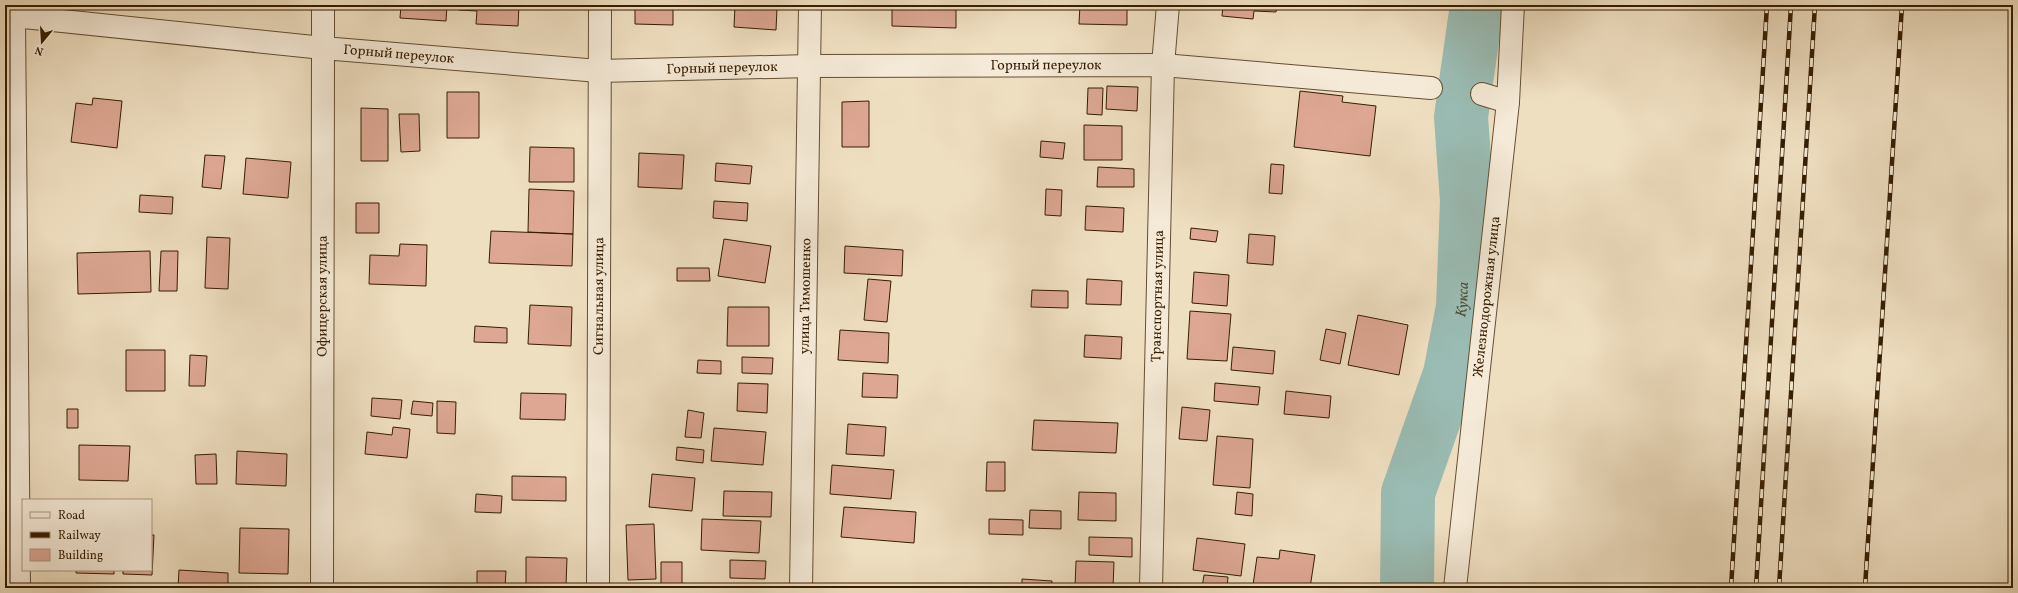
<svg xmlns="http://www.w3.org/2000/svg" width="2018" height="593" font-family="Vollkorn,serif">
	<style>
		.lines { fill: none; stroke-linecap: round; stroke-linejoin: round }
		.river { stroke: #9abcb4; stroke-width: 54 }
		.building { fill: #dda793; stroke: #361d01 }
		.minor-casing { stroke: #644e31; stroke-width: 24 }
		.tertiary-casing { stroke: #644e31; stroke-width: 24 }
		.minor { stroke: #f5ead7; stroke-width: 22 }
		.tertiary { stroke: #f5ead7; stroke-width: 22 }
		.rail-casing { stroke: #361d01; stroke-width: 4.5 }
		.rail { stroke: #f5ead7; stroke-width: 3; stroke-dasharray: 9; stroke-linecap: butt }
		.labels { text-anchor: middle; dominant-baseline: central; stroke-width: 4; stroke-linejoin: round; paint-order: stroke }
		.street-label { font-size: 14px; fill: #361d01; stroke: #f5ead7 }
		.water-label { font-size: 15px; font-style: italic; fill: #544d37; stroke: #f5ead7 }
	</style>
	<rect width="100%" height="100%" fill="#efdfc1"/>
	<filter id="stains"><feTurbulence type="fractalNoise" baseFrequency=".005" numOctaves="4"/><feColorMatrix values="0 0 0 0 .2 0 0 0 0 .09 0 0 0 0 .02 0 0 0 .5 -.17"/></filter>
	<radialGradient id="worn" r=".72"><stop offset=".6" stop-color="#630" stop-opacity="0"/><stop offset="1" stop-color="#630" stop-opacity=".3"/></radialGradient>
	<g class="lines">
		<path class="river" id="s1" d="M1407,588L1408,493L1450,374L1463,307L1467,201L1461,117L1477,5"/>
	</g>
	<path class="building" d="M401,5H447L446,21L400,18Z
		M459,5H519L518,26L476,24L477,11L459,10Z
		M635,5H673V25L635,24Z
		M892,5H956V28L892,26Z
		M1080,5H1127V25L1079,24Z
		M1223,5H1277L1276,12L1254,11L1253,19L1222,16Z
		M735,6L777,8L776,30L734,27Z
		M1107,86L1138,87L1137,111L1106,109Z
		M1088,88H1103L1102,115L1087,114Z
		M1300,91L1343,96L1342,102L1376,106L1370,156L1294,147Z
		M447,92H479V138H447Z
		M93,98L122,101L117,148L71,142L76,103L92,105Z
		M869,101V147H842V102Z
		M361,108L388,109V161H361Z
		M399,114H419L420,151L401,152Z
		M1084,125L1122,126V160H1084Z
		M1041,141L1065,143L1063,159L1040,157Z
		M530,147L574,148V182H529Z
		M639,153L684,155L682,189L638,187Z
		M205,155L225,156L221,189L202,187Z
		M246,158L291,162L288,198L243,194Z
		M716,163L752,166L750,184L715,181Z
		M1271,164L1284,165L1282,194L1269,193Z
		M1098,167L1134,169V187H1097Z
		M529,189L574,191L573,234L528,232Z
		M1046,189L1062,190L1061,216L1045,215Z
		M140,195L173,197L172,214L139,212Z
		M714,201L748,203L747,221L713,218Z
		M356,203H379V233H356Z
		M1086,206L1124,208L1123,232L1085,230Z
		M1191,228L1218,231L1216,242L1190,239Z
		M491,231L573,234L572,266L489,263Z
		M1249,234L1275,236L1273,265L1247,263Z
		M207,237L230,238L228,289L205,288Z
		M724,239L771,246L765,283L718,276Z
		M400,244L427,245L426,286L369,284L370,255L399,256Z
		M845,246L903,250L902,276L844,273Z
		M150,251L151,292L78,294L77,253Z
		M161,251H178L177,291H159Z
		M677,268H709L710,281H677Z
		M1194,272L1229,275L1227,306L1192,303Z
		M868,279L891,281L887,322L864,320Z
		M1087,279L1122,281L1121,305L1086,304Z
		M1032,290L1068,291V308L1031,307Z
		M530,305L572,307L571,346L528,344Z
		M728,307H769V346H727Z
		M1190,311L1231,314L1227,361L1187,359Z
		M1358,315L1408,325L1399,375L1348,365Z
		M475,326L507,328V343L474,342Z
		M1326,329L1346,333L1340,364L1320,360Z
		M840,330L889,333L888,363L838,360Z
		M1085,335L1122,337L1121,359L1084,357Z
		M1233,347L1275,351L1273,374L1231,370Z
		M126,350H165V391H126Z
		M190,355L207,356L205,386H189Z
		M742,357L773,358L772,374L742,373Z
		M698,360L721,361V374L697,373Z
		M863,373L898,375L897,398L862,397Z
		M738,383L768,384L767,413L737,411Z
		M1215,383L1260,387L1258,405L1214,401Z
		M1286,391L1331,396L1329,418L1284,414Z
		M521,393L566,394L565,420L520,419Z
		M372,398L402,400L400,419L371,416Z
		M413,401L433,403L432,416L411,414Z
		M437,401L456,402L455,434L437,433Z
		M1182,407L1210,410L1207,441L1179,439Z
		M67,409H78V428H67Z
		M688,410L704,413L701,438L685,437Z
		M1034,420L1118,423L1116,453L1032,450Z
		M848,424L886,427L884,456L846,454Z
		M393,427L410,429L407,458L365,454L367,432L392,435Z
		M714,428L766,432L763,465L711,461Z
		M1217,436L1253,439L1250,488L1213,485Z
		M79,445L130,446L128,481L79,480Z
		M677,447L704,450L703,463L676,460Z
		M237,451L287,454L286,486L236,484Z
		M216,454L217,484H196L195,455Z
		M987,462H1005V491H986Z
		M832,465L894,470L891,499L830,494Z
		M652,474L695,478L692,511L649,507Z
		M512,476L566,477V501L512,500Z
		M724,491L772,492L771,517L723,516Z
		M1079,492L1116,493V521L1078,520Z
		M1237,492L1253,494L1252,516L1235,514Z
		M476,494L502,496L501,513L475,512Z
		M844,507L916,512L914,543L841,537Z
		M1030,510L1061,511V529L1029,528Z
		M702,519L761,521L759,553L701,550Z
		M989,519L1023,520V535L989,534Z
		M654,524L656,579L628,580L626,525Z
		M240,528L289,529L288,574L239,573Z
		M151,535H154L152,575L123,574V570H151Z
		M1089,537L1132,538V557L1089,555Z
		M1197,538L1245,544L1241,576L1193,570Z
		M1280,550L1315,555L1310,588H1274L1253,585L1257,557L1279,559Z
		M526,557L567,558L566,585L526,584Z
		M730,560L766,561L765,579L730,578Z
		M1076,561L1114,562L1113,588H1075Z
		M661,562H682V588H661Z
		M76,570H114V574L76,573Z
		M179,570L228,573V588H178Z
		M477,571H506L505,588H477Z
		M1204,575L1228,577L1227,588H1202Z
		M1022,579L1052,581L1051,588H1022Z"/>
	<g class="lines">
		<defs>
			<g id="minor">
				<path d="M1482,94L1508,102"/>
				<path id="s2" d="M322,588L323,48L599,71L810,66L1163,65L1431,88"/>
				<path id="s3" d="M598,588L600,5"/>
				<path id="s4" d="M801,588L810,5"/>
				<path id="s5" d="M1151,588L1163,65L1168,5"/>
				<path id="s6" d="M1455,588L1508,102L1513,5"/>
			</g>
			<path id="tertiary" d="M19,588L14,16L323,48V5"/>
		</defs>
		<use href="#minor" class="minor-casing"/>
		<use href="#tertiary" class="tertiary-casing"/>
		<use href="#minor" class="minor"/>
		<use href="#tertiary" class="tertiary"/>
		<defs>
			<path id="rail" d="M1731,588L1767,5
				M1756,588L1791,5
				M1779,588L1815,5
				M1865,588L1902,5"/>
		</defs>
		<use href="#rail" class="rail-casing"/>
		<use href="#rail" class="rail"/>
	</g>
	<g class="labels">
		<g class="street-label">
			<text stroke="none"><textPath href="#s2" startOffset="616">Горный переулок</textPath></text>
			<text stroke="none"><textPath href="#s2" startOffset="1264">Горный переулок</textPath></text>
			<text stroke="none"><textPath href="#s2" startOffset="940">Горный переулок</textPath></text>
			<text stroke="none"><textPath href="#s2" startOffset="292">Офицерская улица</textPath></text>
			<text stroke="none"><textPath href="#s3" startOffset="292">Сигнальная улица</textPath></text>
			<text stroke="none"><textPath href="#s5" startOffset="292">Транспортная улица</textPath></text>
			<text stroke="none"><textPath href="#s4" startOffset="292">улица Тимошенко</textPath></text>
			<text stroke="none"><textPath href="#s6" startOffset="293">Железнодорожная улица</textPath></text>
		</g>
		<g class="water-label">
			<text stroke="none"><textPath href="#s1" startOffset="297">Кукса</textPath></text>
		</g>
	</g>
	<rect width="2018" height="593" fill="none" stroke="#efdfc1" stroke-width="20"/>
	<rect x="6" y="6" width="2006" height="581" fill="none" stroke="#361d01" stroke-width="2"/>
	<rect x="10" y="10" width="1998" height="573" fill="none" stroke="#361d01"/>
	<rect x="22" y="499" width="130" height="72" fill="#f5ead7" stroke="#a99881"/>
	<rect x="30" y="512" width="20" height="6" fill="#f5ead7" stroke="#a99881"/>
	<text x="58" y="519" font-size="12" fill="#361d01">Road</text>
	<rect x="30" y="532" width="20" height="6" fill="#361d01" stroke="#a99881"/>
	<text x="58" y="539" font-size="12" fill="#361d01">Railway</text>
	<rect x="30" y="549" width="20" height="12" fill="#dda793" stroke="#a99881"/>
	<text x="58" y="559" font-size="12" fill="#361d01">Building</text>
	<g transform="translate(42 42) rotate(198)" stroke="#f5ead7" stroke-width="3" paint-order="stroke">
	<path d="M0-3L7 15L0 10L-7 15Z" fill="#361d01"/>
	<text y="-6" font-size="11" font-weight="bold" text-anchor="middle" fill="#361d01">N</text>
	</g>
	<rect width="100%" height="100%" filter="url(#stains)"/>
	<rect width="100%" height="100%" fill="url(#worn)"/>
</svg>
